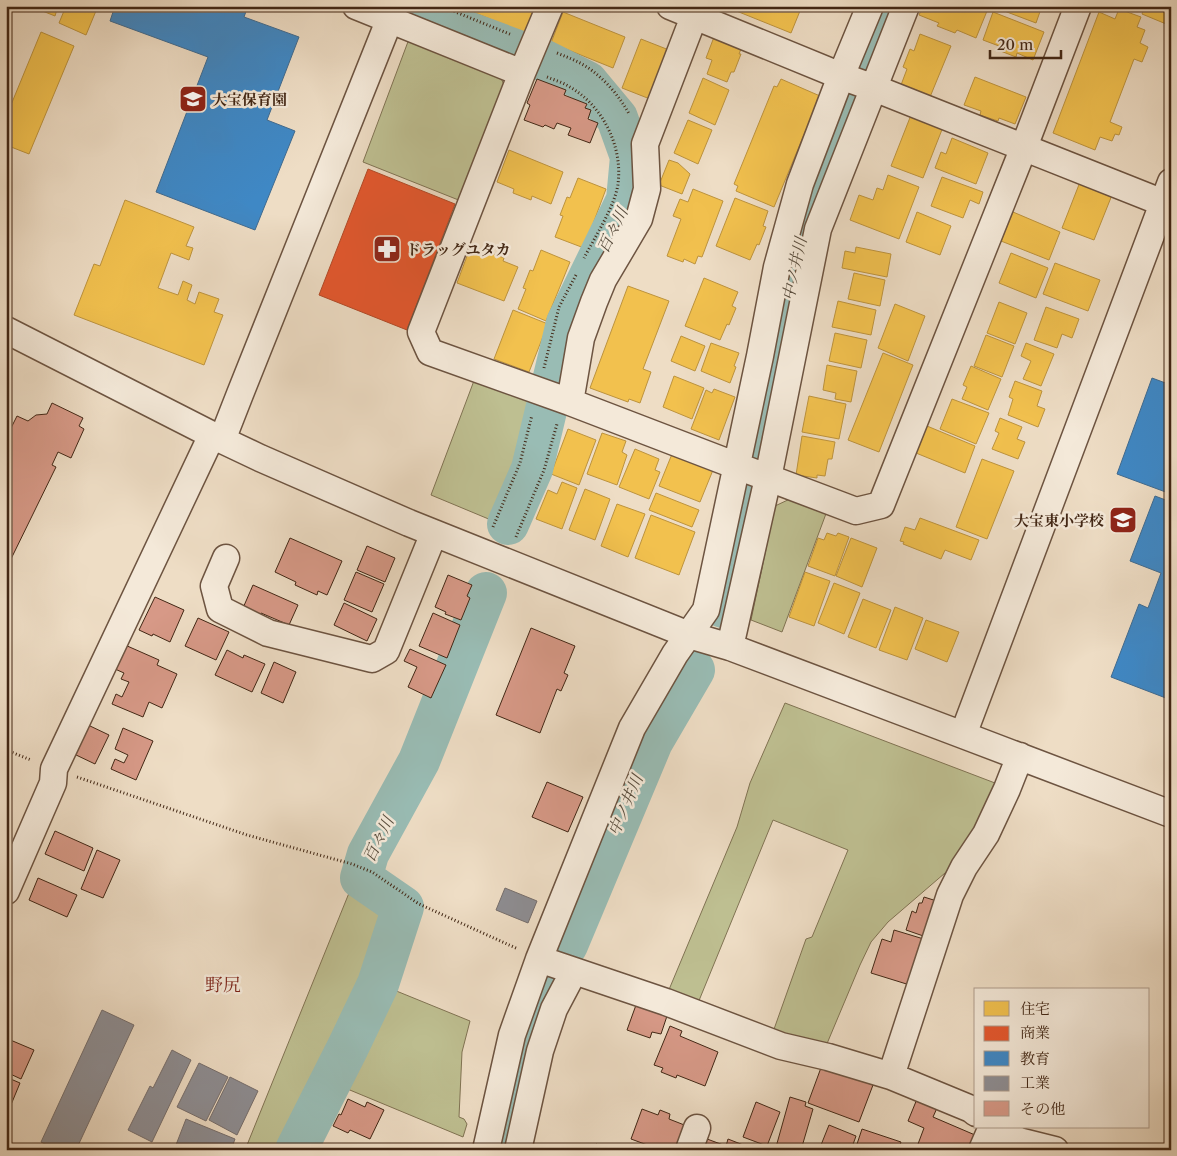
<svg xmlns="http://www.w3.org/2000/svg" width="1177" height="1156" font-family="'Libre Caslon Text','Noto Serif JP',serif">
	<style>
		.green { fill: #bebf91; stroke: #807353 }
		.homes { fill: #f2c14e; stroke: #bd933d }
		.shops { fill: #e4572e; stroke: #b34926 }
		.schools { fill: #3f88c5; stroke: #406b90 }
		.industry { fill: #8d8d92; stroke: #766e6c }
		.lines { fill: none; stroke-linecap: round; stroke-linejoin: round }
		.river { stroke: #99bcb4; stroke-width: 42 }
		.building { fill: #d79987; stroke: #422715 }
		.minor-casing { stroke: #6d5441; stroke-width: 29 }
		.path { stroke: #422715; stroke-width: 3; stroke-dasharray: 1 2.5; stroke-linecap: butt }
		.minor { stroke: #f4e9d9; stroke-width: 26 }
		.labels { text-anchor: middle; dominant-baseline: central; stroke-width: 5; stroke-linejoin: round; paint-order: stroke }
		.poi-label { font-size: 15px; font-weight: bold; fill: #422715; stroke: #f4e9d9; text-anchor: start }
		.water-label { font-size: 16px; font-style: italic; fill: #584c3d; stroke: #f4e9d9 }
		.quarter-label { font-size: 18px; fill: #7a1f14; stroke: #f4e9d9 }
	</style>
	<rect width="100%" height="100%" fill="#eeddc5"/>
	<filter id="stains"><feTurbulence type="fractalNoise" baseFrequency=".004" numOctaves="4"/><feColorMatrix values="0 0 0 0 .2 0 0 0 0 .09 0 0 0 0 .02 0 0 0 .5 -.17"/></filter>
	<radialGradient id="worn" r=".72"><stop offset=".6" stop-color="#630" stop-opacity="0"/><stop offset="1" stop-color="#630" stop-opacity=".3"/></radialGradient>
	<path class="green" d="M409,39L500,76L506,89L461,201L363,162Z
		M475,378L530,399L514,463L491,520L431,495Z
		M792,498L827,511L782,632L751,620L775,506Z
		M785,703L995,783L998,791L952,867L888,922L871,942L860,965L826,1046L773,1032L806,939L812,937L848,850L773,820L698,1003L668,992L737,827L750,783Z
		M345,868L354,870L357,884L393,910L367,987L285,1150H245L349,893Z
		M389,988L470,1021L462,1052L459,1117L464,1119L467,1124L463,1137L345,1088Z"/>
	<path class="homes" d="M30,6H58L55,16Z
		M66,6H98L86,35L59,23Z
		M458,6H538L527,34Z
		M724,6H802L791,33Z
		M923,6H977L987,11L976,38L957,30L955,33L937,26L939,23L919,15Z
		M1000,6H1042L1036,23L999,9Z
		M1145,6H1171V26L1142,14Z
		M1119,9L1141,17L1137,27L1145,30L1140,43L1148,47L1142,62L1134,59L1110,122L1122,127L1119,135L1115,134L1112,141L1100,137L1095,150L1053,133L1099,12L1115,19Z
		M563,12L625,37L613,68L551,43Z
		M993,12L1044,32L1033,60L1017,53L1016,57L998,50L999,46L983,40Z
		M41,32L74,46L29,154L6,145V117Z
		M920,34L951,46L930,97L901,85L907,69L903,67L910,49L914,51Z
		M714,37L741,49L739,54H741L734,72H731L727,82L707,74L712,60L706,58Z
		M641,39L669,50L650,99L622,88Z
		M975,77L1026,97L1015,124L999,118L998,121L980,115L981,111L964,105Z
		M703,78L729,90L715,125L689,113Z
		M781,79L820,96L774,207L736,191L738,186L734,184L774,86L777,87Z
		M911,115L943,127L923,178L891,166Z
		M688,120L712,130L698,164L674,153Z
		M952,138L988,153L976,184L935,168L941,152L946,154Z
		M509,150L563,172L551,204L532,196L531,200L513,193L514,189L497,182Z
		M669,160L678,163L690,174L682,194L659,185Z
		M888,175L919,187L899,239L850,220L859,195L873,200L877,188L883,190Z
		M942,177L983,192L979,204L970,200L963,218L931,206Z
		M578,178L606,189L584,248L555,237L563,216L560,215L567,197L570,198Z
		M1080,182L1112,195L1094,240L1062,228Z
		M693,189L723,201L702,257L698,256L695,264L684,259L683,262L667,256L681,219L673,216L680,199L688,202Z
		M735,198L768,211L763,226L766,227L759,245L757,244L750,260L716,246Z
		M125,200L194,227L186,246L193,248L189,260L171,253L158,288L178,295L183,281L192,285L187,300L195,304L199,292L219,299L214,312L223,315L204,365L74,315L94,264L100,266Z
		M917,212L951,226L940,255L906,242Z
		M1013,212L1060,232L1049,260L1001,241Z
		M856,247L891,254L887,277L842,268L845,251L855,253Z
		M470,248L485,254L486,251L504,258L503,261L518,267L504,301L457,283Z
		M541,250L570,262L546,321L518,309L526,289L523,288L530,270L533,271Z
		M1011,253L1048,268L1036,298L999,283Z
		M1055,263L1100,280L1088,311L1043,294Z
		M854,273L885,280L880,306L848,299Z
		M704,278L738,292L732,306L736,308L729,325L727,324L720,340L685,326Z
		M628,286L669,301L643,369L651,372L640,403L629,399L628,402L590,388Z
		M838,301L876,310L871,335L832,327Z
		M999,302L1027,313L1015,344L987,333Z
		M895,304L925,316L908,361L878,348Z
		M1046,307L1079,319L1072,338L1062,334L1057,348L1034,340Z
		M513,310L548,324L529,372L494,359Z
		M835,333L867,340L861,368L829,361Z
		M986,335L1014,346L1002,377L974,366Z
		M681,336L705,346L695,371L671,361Z
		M711,343L739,353L734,366L736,367L730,383L701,371Z
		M1026,343L1054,354L1041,386L1023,379L1031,361L1021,356Z
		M883,353L913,365L879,452L848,440Z
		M827,365L857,371L851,402L835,399L836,393L823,390Z
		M971,366L1001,379L988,410L962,399L967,387L963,385Z
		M674,376L704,388L692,419L663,407Z
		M1015,381L1042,391L1037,406L1045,409L1038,427L1008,415L1013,399L1009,397Z
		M714,389L735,397L719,440L691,429L706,390L712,393Z
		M809,396L846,404L839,439L802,432Z
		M952,399L989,413L976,444L940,429Z
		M1000,418L1022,427L1017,439L1025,442L1018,459L992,449L999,433L995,431Z
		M927,426L975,446L965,473L916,453Z
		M568,429L596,440L579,485L551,474Z
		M602,433L626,441L622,452L627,455L617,485L587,474Z
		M802,436L835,442L832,459H828L825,476L817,475V478L796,475Z
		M635,449L659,459L655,470L660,472L649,499L619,487Z
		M672,454L713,470L700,502L659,486Z
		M982,459L1014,471L987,539L956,527Z
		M562,482L577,488L562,529L536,519L548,490L557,494Z
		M585,489L610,499L595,540L569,530Z
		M656,493L699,510L692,527L649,510Z
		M617,504L645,514L628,557L601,546Z
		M651,515L695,532L679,575L635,558Z
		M920,518L979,540L971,560L945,550L941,559L903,544L904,542L900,541L905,527L915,530Z
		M827,533L836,536L838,533L849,537L835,576L808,566L818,538L824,540Z
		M851,538L877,548L862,587L836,576Z
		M805,572L830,581L814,626L789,617Z
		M834,583L860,593L844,634L818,623Z
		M863,599L891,610L876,648L848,637Z
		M895,607L923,618L907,660L879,650Z
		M926,620L959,632L947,662L915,649Z"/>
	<path class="shops" d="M368,169L455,204L407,330L319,295Z"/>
	<path class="schools" d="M115,6H248L244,17L299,37L267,120L295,131L255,230L156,192L208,57L110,21Z
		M1152,378L1171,385V494L1117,474Z
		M1155,496L1171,502V700L1111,677L1139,604L1148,608L1161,573L1130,561Z"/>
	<path class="industry" d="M505,888L537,901L528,923L496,910Z
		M102,1010L134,1025L76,1150H57L41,1142Z
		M172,1050L191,1060L152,1142L128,1130L150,1086L153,1088Z
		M199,1063L228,1077L206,1121L177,1107Z
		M230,1077L258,1091L237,1135L209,1120Z
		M186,1119L235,1139L231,1150H174Z"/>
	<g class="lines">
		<path class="river" d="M421,15L545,61L587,82L617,118L631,157L627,200L567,323L532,469L508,524
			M868,60L889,6
			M758,444L804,222L852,101
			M723,607L747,498
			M567,945L652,742L694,670
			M296,1150L348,1047L378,984L403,907L361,878L368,854L419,761L486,593
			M505,1150L521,1071L551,983"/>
	</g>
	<path class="building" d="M537,79L566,90L564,95L587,104L585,108L591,110L588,119L598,123L590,143L568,135L571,128L557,123L554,129L545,125L543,127L524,120L530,105L527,103Z
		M52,403L83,418L79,426L84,429L71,458L58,452L52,465L56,467L10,561L6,559V438L17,416L28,421L36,415L47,414Z
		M290,538L342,561L327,595L318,591L317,595L295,585L296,582L275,572Z
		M367,546L395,558L385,582L357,570Z
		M356,572L384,584L372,612L344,600Z
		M448,575L472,585L467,596L470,598L461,620L445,614L446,612L435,607Z
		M253,585L298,605L289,625L261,613L260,616L243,608Z
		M155,597L184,610L170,642L153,634L152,636L139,630Z
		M344,603L377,619L367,641L334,625Z
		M433,613L460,625L447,658L419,646Z
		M198,618L229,632L216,660L185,646Z
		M531,628L575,646L564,673L568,675L561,691L557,689L540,733L496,715Z
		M125,645L159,660L157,665L177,674L162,708L149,702L143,717L112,704L116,694L122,697L129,682L121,679L124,673L115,669Z
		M410,649L446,665L431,698L408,687L417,667L404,661Z
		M227,650L243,658L244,655L265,664L252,692L215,675Z
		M274,662L296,672L283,703L261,693Z
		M88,725L109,735L95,764L74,754Z
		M123,728L153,741L136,780L111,769L115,759L124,763L128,755L115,749Z
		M547,782L583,797L568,832L532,817Z
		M55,831L93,848L84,871L45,854Z
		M97,850L120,860L103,898L81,889Z
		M38,878L77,895L67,917L29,900Z
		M924,897L943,903L932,939L906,930L912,911L916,913L919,903H922Z
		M894,930L927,940L913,986L871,973L882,939L891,942Z
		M636,1005L667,1016L661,1034L652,1032L650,1038L627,1030Z
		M670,1026L682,1031L680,1036L718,1052L705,1086L677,1075L676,1078L661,1072L663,1068L654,1065Z
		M8,1039L34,1050L21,1079L6,1072V1044Z
		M822,1065L873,1085L859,1122L808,1103Z
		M6,1077L20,1083L8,1112L6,1111Z
		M790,1097L806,1102L805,1106L813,1109L801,1150H786L776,1147Z
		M348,1099L365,1107L367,1102L384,1110L370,1139L350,1130L348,1133L333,1126L339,1114L341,1115Z
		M917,1099L937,1108L933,1117L975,1135L969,1150H929L930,1149L918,1144L924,1128L908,1121Z
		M756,1102L780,1112L767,1146L743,1137Z
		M642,1109L658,1115L660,1110L670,1114L669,1119L692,1128L683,1150H661L631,1139Z
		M829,1125L856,1136L851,1150H819Z
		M862,1129L901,1142L898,1150H855Z
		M699,1136L726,1146L728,1139L756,1150H693Z
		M596,1144L612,1150H594Z"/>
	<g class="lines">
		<defs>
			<path id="minor" d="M356,6L522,73
				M550,6L522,73L421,332L430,352L570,402L737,466L856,511L881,505L1024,147L1078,6
				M670,6L841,76L874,88L1171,206
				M6,330L222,440L260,458L409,523L689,635L730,647L963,735L1171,814
				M570,402L581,338L594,302L603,280L639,219L647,189L645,144L698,6
				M222,440L240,394L395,6
				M226,558L214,586L220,609L268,633L372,659L386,651L434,533
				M730,647L768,478L818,229L906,6
				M963,735L1171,182
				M6,891L53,783L54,769L212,435
				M539,959L666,1002L781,1046L828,1057L891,1076L971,1109L976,1113
				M891,1076L950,895L964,867L986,834L1007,789L1020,756
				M994,1127L1019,1141L1055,1150
				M486,1150L512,1035L539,959L632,728L675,654L706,610L760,356L777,267L800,184L841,76L870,6
				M518,1150L540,1051L554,1009L574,971
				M689,1150L697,1128
				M982,1150L992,1127"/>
		</defs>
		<use href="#minor" class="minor-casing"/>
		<path class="path" d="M441,6L512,35
			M557,53C564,56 570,58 576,61C598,71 618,93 629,114
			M547,77C554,80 562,82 568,86C602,104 623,146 618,184C615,206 595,237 584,258
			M544,368L559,307L576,275
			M493,527L520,463L532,415
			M516,537L544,470L557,424
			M6,750L31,760
			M77,777L247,835L352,864L372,872L419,904L518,949"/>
		<use href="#minor" class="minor"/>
	</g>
	<defs>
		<symbol id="school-square" viewBox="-11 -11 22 22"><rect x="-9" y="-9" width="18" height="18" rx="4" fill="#8f2418" stroke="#f4e9d9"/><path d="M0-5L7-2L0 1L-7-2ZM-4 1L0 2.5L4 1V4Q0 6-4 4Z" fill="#fff"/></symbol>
		<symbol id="pharmacy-square" viewBox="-11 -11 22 22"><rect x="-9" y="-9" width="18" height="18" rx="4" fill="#8f2418" stroke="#f4e9d9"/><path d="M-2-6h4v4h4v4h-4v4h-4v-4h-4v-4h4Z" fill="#fff"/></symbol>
	</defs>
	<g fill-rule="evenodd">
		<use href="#school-square" x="177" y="83" width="32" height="32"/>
		<use href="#pharmacy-square" x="371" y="233" width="32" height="32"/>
		<use href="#school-square" x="1107" y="504" width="32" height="32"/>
	</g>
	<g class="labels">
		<g class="poi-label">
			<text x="212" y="99">大宝保育園</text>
			<text x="406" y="249">ドラッグユタカ</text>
			<text x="1104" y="520" text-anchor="end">大宝東小学校</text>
		</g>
		<g class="water-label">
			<text transform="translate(612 230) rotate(-64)">百々川</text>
			<text transform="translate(794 269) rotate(-78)">中ノ井川</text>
			<text transform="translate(625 805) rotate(-67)">中ノ井川</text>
			<text transform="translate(378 839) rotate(-64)">百々川</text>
		</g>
		<g class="quarter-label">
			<text x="223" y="985">野尻</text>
		</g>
	</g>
	<rect width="1177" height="1156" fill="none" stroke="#eeddc5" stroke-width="25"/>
	<rect x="8" y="8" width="1162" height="1141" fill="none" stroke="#422715" stroke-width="2.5"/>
	<rect x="12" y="12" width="1152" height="1131" fill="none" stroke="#422715"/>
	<rect x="974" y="988" width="175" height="140" fill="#f4e9d9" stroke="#ad9b8b"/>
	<rect x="984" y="1001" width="25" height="15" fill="#f2c14e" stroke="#ad9b8b"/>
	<text x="1020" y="1014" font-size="15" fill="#422715">住宅</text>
	<rect x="984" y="1026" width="25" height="15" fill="#e4572e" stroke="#ad9b8b"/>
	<text x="1020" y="1038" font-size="15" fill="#422715">商業</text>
	<rect x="984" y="1051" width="25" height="15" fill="#3f88c5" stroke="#ad9b8b"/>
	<text x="1020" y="1064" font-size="15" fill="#422715">教育</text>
	<rect x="984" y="1076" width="25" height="15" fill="#8d8d92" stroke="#ad9b8b"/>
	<text x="1020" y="1088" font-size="15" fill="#422715">工業</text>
	<rect x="984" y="1101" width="25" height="15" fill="#d79987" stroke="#ad9b8b"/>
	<text x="1020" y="1114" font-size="15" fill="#422715">その他</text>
	<path d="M990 50v8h71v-8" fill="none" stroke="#422715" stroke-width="2.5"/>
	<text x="997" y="50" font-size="15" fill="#422715" stroke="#f4e9d9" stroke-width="4" paint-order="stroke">20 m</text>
	<rect width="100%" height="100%" filter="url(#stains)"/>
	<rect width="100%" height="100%" fill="url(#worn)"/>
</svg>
